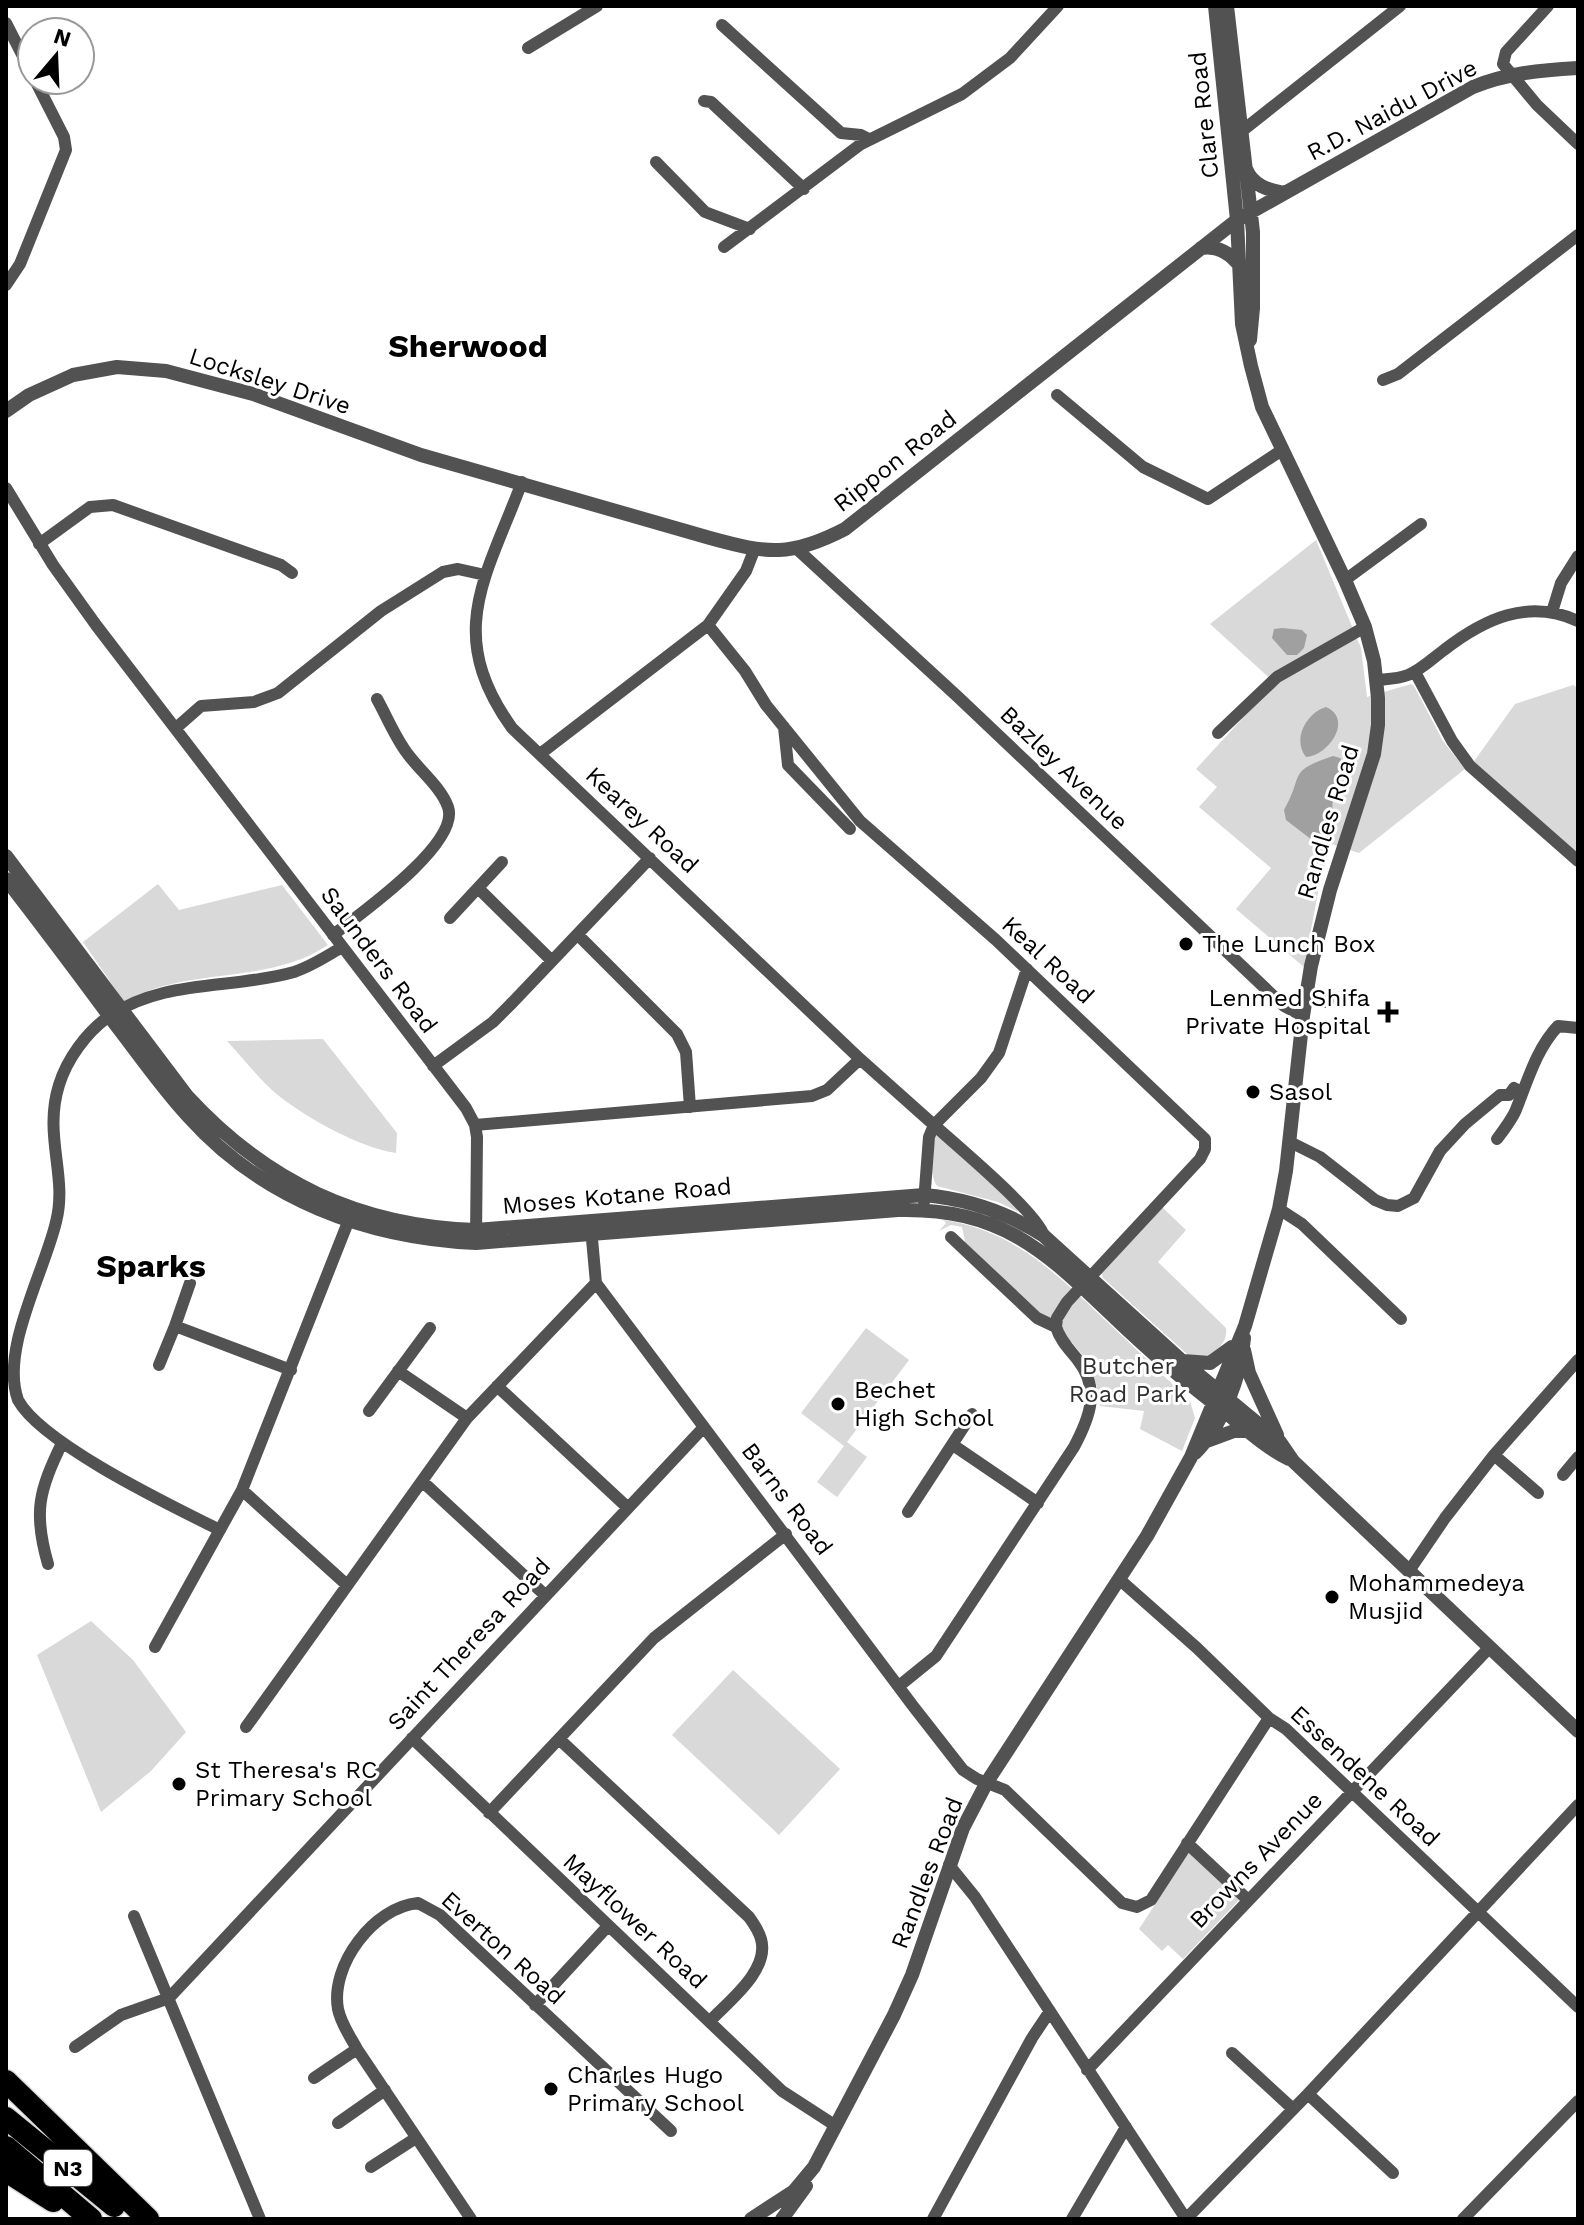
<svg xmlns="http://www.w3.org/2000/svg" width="1584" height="2225" font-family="'Work Sans',sans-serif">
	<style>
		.green { fill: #d9d9d9 }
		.water { fill: #a0a0a0 }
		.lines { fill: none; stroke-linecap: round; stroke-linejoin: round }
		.motorway-casing { stroke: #dbdbdb; stroke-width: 25 }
		.minor { stroke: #525252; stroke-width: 12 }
		.tertiary { stroke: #525252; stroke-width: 14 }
		.motorway { stroke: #000; stroke-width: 22 }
		.poi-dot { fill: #000; stroke: #fff; stroke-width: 3 }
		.labels { text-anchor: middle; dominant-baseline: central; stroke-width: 6; stroke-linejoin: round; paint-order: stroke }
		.shield { fill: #fff; stroke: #4c4c4c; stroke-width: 2 }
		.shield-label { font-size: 22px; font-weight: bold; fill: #000 }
		.street-label { font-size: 24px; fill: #000; stroke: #fff }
		.poi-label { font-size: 24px; fill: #000; stroke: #fff; text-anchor: start }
		.park-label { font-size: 24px; fill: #303030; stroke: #fff }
		.district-label { font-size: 32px; font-weight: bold; fill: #000; stroke: #fff }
	</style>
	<rect width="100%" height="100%" fill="#fff"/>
	<path class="green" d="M1316,540L1361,648L1367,697L1411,684L1414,686L1443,741L1465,769L1359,853L1331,844L1320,882L1304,967L1236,909L1271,868L1199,807L1217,787L1196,769L1275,683L1210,624Z
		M1573,685L1578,688V858L1470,767L1515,704Z
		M158,884L179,910L282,885L328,945C267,986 188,965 124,1002L83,942Z
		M323,1039L397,1133L396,1153C360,1148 307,1118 279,1096C260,1081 244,1059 227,1041Z
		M936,1136L940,1137L1031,1218L998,1202L937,1186C929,1174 931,1150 936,1136Z
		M1162,1207L1186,1230L1158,1262L1226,1328C1228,1342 1218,1349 1208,1357L1188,1355L1103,1278L1101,1270Z
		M943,1220C1011,1229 1057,1274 1104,1319C1133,1346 1161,1373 1190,1401L1195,1418L1182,1451L1140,1429L1144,1411L1100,1406C1095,1360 1079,1351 1049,1319L1043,1317L965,1242L962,1227L951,1225L939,1231L946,1223Z
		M866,1328L909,1360L847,1442L867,1457L837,1497L817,1482L844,1446L801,1413Z
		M91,1621L133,1660L186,1732L151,1771L101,1812L37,1655Z
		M733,1670L840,1769L779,1835L672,1735Z
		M1189,1852L1239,1900L1183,1959L1168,1945L1162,1951L1139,1929Z"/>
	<path class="water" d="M1282,628L1302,630L1307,635L1304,648L1297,655H1287L1272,638L1274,629Z
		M1326,707C1354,719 1328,756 1306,757C1292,740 1306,713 1326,707Z
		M1333,756L1340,758L1344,763C1343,773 1338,780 1335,789C1329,808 1338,834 1312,840L1286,820L1284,810C1305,773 1286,772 1333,756Z"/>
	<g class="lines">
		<defs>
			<path id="motorway" d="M6,2081L148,2219
				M6,2118L114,2206
				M6,2147L91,2219
				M6,2171L53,2201"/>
		</defs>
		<use href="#motorway" class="motorway-casing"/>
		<path class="minor" d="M1548,6L1506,52L1503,64L1537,105L1578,144
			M6,23L32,74
			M722,25L841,133L861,135L869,139
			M528,48L597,6
			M704,101L711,102L804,189
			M1242,131L1400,6
			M656,162L705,212L750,229
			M724,247L861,144L962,94L1010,58L1058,6
			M6,285L20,264L66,150L64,137L35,80
			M1383,380L1398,374L1578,235
			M1057,395L1143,467L1208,499L1282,450
			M522,482C486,578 444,633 512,728L860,1059L934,1125L929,1137L924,1202
			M6,488L53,565L96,625L466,1108L475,1125L477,1137L476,1238
			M39,544L90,507L113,505L281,565L292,573
			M797,549L958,697L1284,1006L1303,1016
			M1345,580L1421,524
			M1552,612L1561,583L1578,556
			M708,625L745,671L766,705L860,821L996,940L1205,1139V1149L1200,1159L1067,1302L1057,1318L1056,1327
			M1415,672L1452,741L1470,766L1578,861
			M1377,680C1387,679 1398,679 1408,675C1421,670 1433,658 1444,650C1484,619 1528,598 1578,621
			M784,727L788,765L850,829
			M176,728L201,706L254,702L278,693L381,611L443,572L458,569L485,575
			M1218,733L1277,677L1365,627
			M540,754L708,625L746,571L755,548
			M479,889L552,961
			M450,918L502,862
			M333,935C360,914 461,843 448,807C441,787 419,770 407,753C395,737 387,717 377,699
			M578,935L677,1034L686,1052L690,1107
			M1027,969L999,1053L981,1078L934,1125C956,1145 1038,1213 1044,1236
			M433,1066L493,1022L510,1005L650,858
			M475,1125L812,1096L827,1090L860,1059
			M1497,1139C1503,1131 1510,1122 1515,1112C1527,1083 1536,1049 1558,1026L1578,1028
			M1290,1142L1320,1157L1375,1200L1387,1205L1398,1206L1414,1198L1440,1151L1465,1124L1500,1095H1509L1514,1088L1522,1092
			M1279,1209L1302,1224L1401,1319
			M591,1228L596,1283L913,1706L963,1770L977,1779L1005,1790L1122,1903L1137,1907L1151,1900L1269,1718
			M190,1283L175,1326L291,1370
			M159,1365L175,1326
			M398,1371L467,1418
			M497,1386L627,1507
			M369,1411L430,1328
			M953,1445L1038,1503
			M1494,1455L1538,1493
			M1563,1475L1578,1457
			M423,1482L545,1595
			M242,1490L347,1585
			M908,1512L972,1414
			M220,1530C172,1506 42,1444 18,1400C0,1350 44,1273 56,1222C68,1176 43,1136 59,1085C67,1059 86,1033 108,1017C165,978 231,990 294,972C312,966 327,956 342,947
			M48,1564C33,1512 39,1491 62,1443
			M1409,1571L1445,1518L1494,1455L1578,1360
			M1119,1579L1197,1648L1269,1718L1286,1729L1578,2007
			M155,1647L242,1490L352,1212
			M899,1686L936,1656L1074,1447C1090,1417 1101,1389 1077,1359C1069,1349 1060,1340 1056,1327L1037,1318L951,1237
			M246,1727L467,1418L596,1283
			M412,1738L782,2091L836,2126
			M559,1739L749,1917C754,1924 759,1931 761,1939C770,1970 729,2001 710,2021
			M489,1813L654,1638L786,1534
			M1187,1843L1248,1900
			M949,1865L975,1897L1186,2219
			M134,1916L260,2219
			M535,2005L608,1926
			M75,2047L121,2015L169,1998L704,1427
			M1232,2053L1293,2109
			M1087,2070L1490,1647
			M314,2078L357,2049
			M1308,2094L1393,2173
			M338,2123L385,2090
			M371,2167L416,2138
			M471,2219L357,2049C350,2036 341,2024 338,2009C330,1965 374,1907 418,1903L440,1915L671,2131
			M933,2219L1032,2038L1050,2011
			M1072,2219L1126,2127
			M1186,2219L1308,2094L1578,1805
			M1463,2219L1578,2101"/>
		<path class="tertiary" d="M1227,6L1253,232V308L1250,340
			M1246,169C1253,186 1268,190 1285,193
			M1201,248C1218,245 1230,253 1240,266
			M6,411L29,395L73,375L117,367L166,371L253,394L421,455L710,538C768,554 791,557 845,529L1237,220L1473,87C1507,73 1542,70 1578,68
			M6,856L187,1096C266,1182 359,1226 476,1230L924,1195C969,1199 1007,1212 1044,1236L1182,1361L1280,1442L1293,1461L1578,1731
			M6,879C43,927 80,976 116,1025C140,1056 162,1088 188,1116C262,1199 366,1238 476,1243L898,1210C1012,1207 1055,1262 1132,1334C1163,1363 1196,1390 1230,1416C1249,1432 1267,1448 1289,1459
			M1305,1002L1314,998L1327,1001
			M1244,1350L1249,1373L1277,1435
			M1183,1361L1210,1363L1232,1347
			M1207,1441L1234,1431H1248
			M1195,1453C1222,1426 1241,1377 1244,1338
			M751,2219L794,2191L814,2167L894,2015L912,1975L963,1828L987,1782L1147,1536L1191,1457L1245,1326L1279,1209L1286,1171L1303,1016L1311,966L1330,890L1374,754L1378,725V698L1374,661L1365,627L1345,580L1262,407L1251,366L1242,324L1237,220L1215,6
			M782,2219L806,2186"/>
		<use href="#motorway" class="motorway"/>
	</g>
	<g class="poi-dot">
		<circle cx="1186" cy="944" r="8"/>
		<path d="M1384 1000h8v8h8v8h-8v8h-8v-8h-8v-8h8z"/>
		<circle cx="1253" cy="1092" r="8"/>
		<circle cx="838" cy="1404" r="8"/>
		<circle cx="1332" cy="1597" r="8"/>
		<circle cx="179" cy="1784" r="8"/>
		<circle cx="551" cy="2089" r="8"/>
	</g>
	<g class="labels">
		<rect class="shield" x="44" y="2150" width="48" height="36" rx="6"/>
		<g class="shield-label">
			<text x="68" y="2168">N3</text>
		</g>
		<g class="street-label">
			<text transform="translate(1392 110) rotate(-28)">R.D. Naidu Drive</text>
			<text transform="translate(1204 115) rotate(-96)">Clare Road</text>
			<text transform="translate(270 381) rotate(18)">Locksley Drive</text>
			<text transform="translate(895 461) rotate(-38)">Rippon Road</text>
			<text transform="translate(1064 768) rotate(44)">Bazley Avenue</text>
			<text transform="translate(642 820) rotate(43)">Kearey Road</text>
			<text transform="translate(1328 822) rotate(-73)">Randles Road</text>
			<text transform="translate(379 960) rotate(53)">Saunders Road</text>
			<text transform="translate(1048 960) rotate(43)">Keal Road</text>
			<text transform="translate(617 1196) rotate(-5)">Moses Kotane Road</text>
			<text transform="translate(787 1499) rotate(53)">Barns Road</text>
			<text transform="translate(469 1644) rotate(-47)">Saint Theresa Road</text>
			<text transform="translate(1365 1776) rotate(43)">Essendene Road</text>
			<text transform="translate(1256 1860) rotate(-46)">Browns Avenue</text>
			<text transform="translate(927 1873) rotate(-69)">Randles Road</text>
			<text transform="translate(635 1921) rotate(43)">Mayflower Road</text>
			<text transform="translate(503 1948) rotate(42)">Everton Road</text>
		</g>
		<g class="poi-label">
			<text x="1202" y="944">The Lunch Box</text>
			<text x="1370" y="998" text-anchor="end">Lenmed Shifa<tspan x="1370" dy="28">Private Hospital</tspan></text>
			<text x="1269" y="1092">Sasol</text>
			<text x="854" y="1390">Bechet<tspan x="854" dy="28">High School</tspan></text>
			<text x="1348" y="1583">Mohammedeya<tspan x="1348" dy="28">Musjid</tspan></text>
			<text x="195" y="1770">St Theresa's RC<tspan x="195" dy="28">Primary School</tspan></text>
			<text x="567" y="2075">Charles Hugo<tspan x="567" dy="28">Primary School</tspan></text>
		</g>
		<g class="park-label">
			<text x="1128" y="1366">Butcher<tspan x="1128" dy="28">Road Park</tspan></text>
		</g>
		<g class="district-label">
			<text x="468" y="346">Sherwood</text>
			<text x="151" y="1266">Sparks</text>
		</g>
	</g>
	<rect width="1584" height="2225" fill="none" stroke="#000000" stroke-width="16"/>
	<g transform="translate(56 56) rotate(19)"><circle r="38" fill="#ffffff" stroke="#999999" stroke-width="2"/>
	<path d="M0-6L14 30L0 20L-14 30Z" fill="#000000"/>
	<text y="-12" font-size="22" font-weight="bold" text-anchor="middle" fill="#000000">N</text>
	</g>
</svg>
